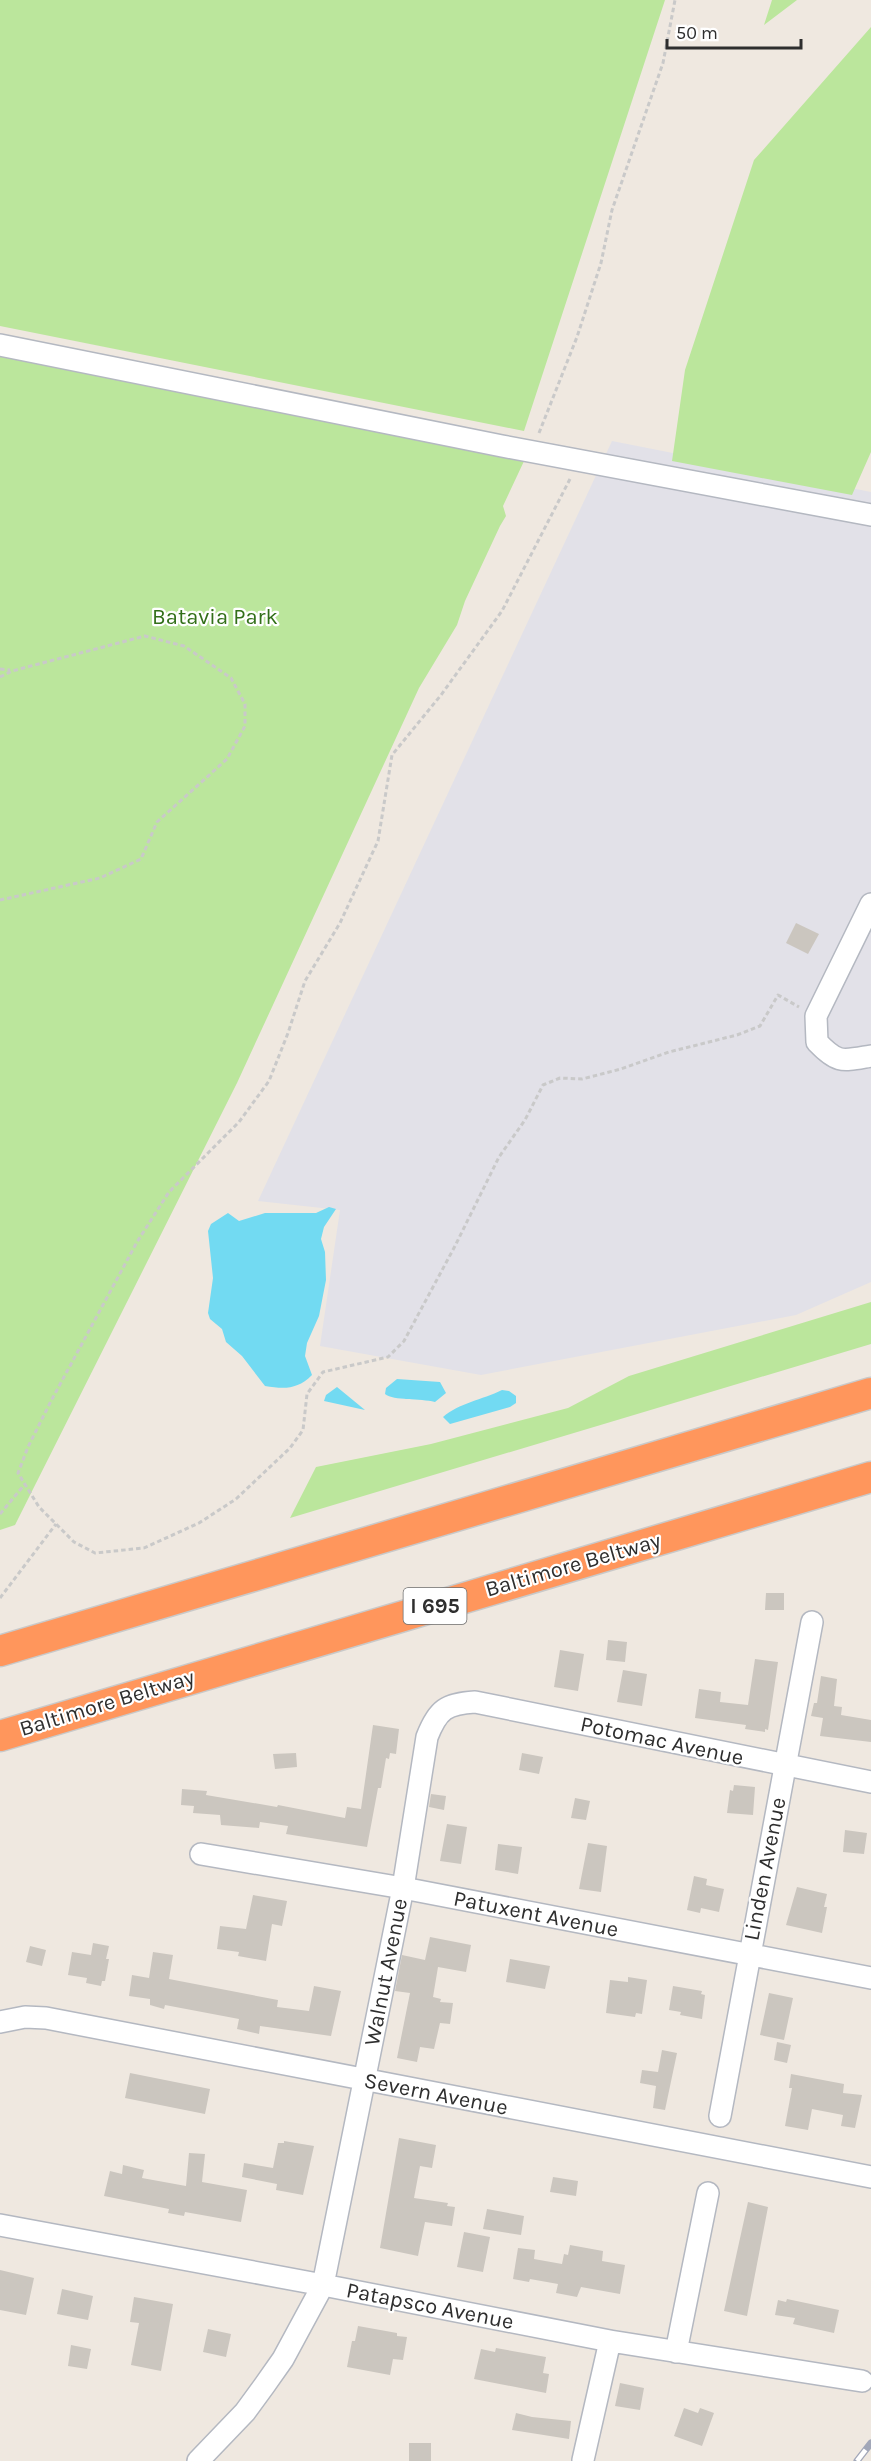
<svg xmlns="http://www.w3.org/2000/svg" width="871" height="2461" font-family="Karla,sans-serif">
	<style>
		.industrial { fill: #e2e1e8 }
		.green { fill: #bbe69c }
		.water { fill: #72daf2 }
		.building { fill: #cbc6bf }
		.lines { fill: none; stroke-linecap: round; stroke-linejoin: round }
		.minor-casing { stroke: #b4b8c1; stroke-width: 24 }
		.highway-casing { stroke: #c9c9c9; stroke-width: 33 }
		.path { stroke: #c9c9c9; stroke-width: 3; stroke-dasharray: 4.5 3; stroke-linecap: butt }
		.minor { stroke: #fff; stroke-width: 21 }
		.highway { stroke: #ff965c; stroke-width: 30 }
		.rail-casing { stroke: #a2a7b8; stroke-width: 7 }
		.rail { stroke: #fff; stroke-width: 4.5; stroke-dasharray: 14; stroke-linecap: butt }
		.labels { text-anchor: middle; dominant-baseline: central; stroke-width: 4.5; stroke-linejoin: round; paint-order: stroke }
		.shield { fill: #fff; stroke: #6d6d6d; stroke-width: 1.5 }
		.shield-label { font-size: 21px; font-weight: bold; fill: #2e2e2e }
		.park-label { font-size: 22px; fill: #326f19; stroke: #fff }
		.street-label { font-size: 22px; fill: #2e2e2e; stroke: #fff }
	</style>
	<rect width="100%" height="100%" fill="#efe8e0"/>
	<path class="industrial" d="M612,441L871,492V1282L796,1315L481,1375L320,1346L340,1210L258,1201Z"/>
	<path class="green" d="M0,0H665L524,431L0,326Z
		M772,0H797L764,25Z
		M871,27V452L852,495L672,461L685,370L754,160Z
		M0,355L525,459L503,506L506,516L500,526L465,601L457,625L419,688L237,1083L15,1525L0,1530Z
		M871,1302V1344L290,1518L316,1467L431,1444L568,1408L629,1376Z"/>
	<path class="water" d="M329,1207L336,1209L324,1227L321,1239L325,1252L326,1280L319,1316L307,1343L305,1356L312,1375C297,1390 284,1389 265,1386L242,1356L226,1342L222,1329L210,1319L208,1313L213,1278L208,1231L211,1224L228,1213L239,1221L265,1213H316Z
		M397,1379L440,1382L446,1393L435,1402C420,1398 394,1401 385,1394L386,1388Z
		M337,1387L365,1410L324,1401L326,1395Z
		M502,1390L509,1391L516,1396V1403L510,1407L450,1424L443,1417C459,1403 482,1400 502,1390Z"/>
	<path class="building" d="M796,923L819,934L808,954L786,943Z
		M766,1593H784V1610H765Z
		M608,1640L627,1642L625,1662L606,1660Z
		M560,1650L584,1654L578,1691L554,1687Z
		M755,1659L778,1662L768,1730L765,1729V1732L745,1729L746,1725L695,1718L699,1689L721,1692L720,1702L748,1705Z
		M623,1670L647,1674L642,1706L617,1702Z
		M821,1676L837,1679L834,1706L842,1707L841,1715L871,1720V1742L820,1736L823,1718L811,1716L814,1703H817Z
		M373,1725L399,1729L396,1754L390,1753L389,1759L386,1758L381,1788H378L367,1847L286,1834L288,1826L260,1822L259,1828L221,1825L220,1815L193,1813L194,1806L181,1805L182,1789L207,1791L206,1795L277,1807L278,1805L345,1818L347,1807L361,1809Z
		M296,1753L297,1767L275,1769L273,1754Z
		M522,1753L543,1757L539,1774L519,1770Z
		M734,1785L755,1787L753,1815L727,1813L730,1790L733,1791Z
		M431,1794L446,1796L444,1810L429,1807Z
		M575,1798L590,1801L586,1820L571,1818Z
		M447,1824L467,1827L461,1864L440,1861Z
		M845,1830L867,1833L864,1854L843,1852Z
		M588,1843L607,1846L601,1892L579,1889Z
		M498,1844L522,1847L518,1874L495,1870Z
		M694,1876L707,1879L706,1885L724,1889L719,1912L701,1908L700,1913L687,1910Z
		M797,1887L827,1894L824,1907H827L822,1933L786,1925Z
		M253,1895L287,1901L282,1926L272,1924L266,1961L238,1956L239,1952L217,1949L220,1926L246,1929Z
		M430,1937L471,1945L466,1972L438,1967L433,1997L441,1999L440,2002L453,2003L450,2024L440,2023L434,2049L420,2047L417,2062L397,2058L410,1993L395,1991L402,1955L425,1960Z
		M93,1943L109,1946L106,1959H109L105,1981H102L101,1986L86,1983L87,1978L68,1975L72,1952L91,1955Z
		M30,1946L46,1950L42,1966L26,1962Z
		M153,1952L173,1955L169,1979L278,2000L277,2007L309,2011L314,1986L341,1991L331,2036L260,2026L259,2034L237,2029L239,2019L165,2005L164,2009L150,2005V1999L129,1996L132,1975L149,1978Z
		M510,1959L550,1966L545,1989L506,1982Z
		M628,1977L647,1980L642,2014L636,2013L635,2017L606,2013L610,1980L628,1982Z
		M673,1986L702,1991L701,1994L705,1995L702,2019L680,2015L681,2012L669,2010Z
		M769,1993L793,1998L784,2040L760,2035Z
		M777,2042L791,2045L787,2063L774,2060Z
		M662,2050L677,2053L665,2110L653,2108L656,2086L640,2083L642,2070L658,2072Z
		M130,2073L210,2089L205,2114L125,2098Z
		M791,2074L844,2084L843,2093L862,2095L855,2128L841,2126L843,2115L812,2109L808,2130L785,2126L792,2088H789Z
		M399,2138L436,2145L432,2168L420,2166L414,2198L448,2203L447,2206L455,2207L452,2226L425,2222L418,2256L380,2248Z
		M284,2141L314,2146L303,2195L276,2190L277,2184L242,2177L244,2163L273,2168L278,2143H284Z
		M189,2153L205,2154L202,2182L247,2190L241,2222L185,2212L184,2216L168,2213L169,2209L104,2196L110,2171L122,2174L123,2165L144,2170L142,2178L186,2186Z
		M553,2177L578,2181L576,2196L550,2192Z
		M748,2202L768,2207L747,2316L724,2311Z
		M487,2209L524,2216L521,2235L483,2229Z
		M464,2232L490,2237L483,2272L457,2267Z
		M570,2245L603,2251L602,2261L625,2265L620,2294L581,2287L577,2297L556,2293L558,2284L530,2279L529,2282L513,2279L518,2248L535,2250L534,2259L562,2264L564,2254L568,2255Z
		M0,2270L34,2278L26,2315L0,2310Z
		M62,2289L93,2296L88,2320L57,2314Z
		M134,2297L173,2304L161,2371L131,2365L139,2323L130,2322Z
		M787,2299L839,2310L834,2333L793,2324L795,2318L775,2315L778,2300L786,2302Z
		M358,2326L397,2333V2336L407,2337L403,2360L393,2359L390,2375L347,2367L352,2341H355Z
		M208,2329L231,2334L226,2357L203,2352Z
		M71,2345L91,2349L87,2369L68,2366Z
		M496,2348L546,2357L543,2373L549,2374L546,2393L474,2379L481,2349L495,2352Z
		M620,2383L644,2388L640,2410L615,2406Z
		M684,2408L698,2413L700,2408L714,2413L702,2446L674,2436Z
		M516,2413L532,2417L571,2421L569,2439L512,2430Z
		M409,2443H431V2461H409Z"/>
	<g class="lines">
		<defs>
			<path id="minor" d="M0,345L502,446L871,515
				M871,904L816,1016L817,1042C838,1064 842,1061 871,1056
				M201,1854L403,1888L871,1978
				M0,2022L25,2017L46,2018L871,2177
				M720,2116L812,1622
				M0,2225L323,2285L610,2341L862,2381
				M676,2352L708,2193
				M583,2460L610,2341
				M198,2461L245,2412L264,2386L283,2359L323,2285L403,1888L427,1737C438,1709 446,1704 475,1702L871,1782"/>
			<path id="highway" d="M0,1651L871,1393
				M0,1736L871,1477"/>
		</defs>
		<use href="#minor" class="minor-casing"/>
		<use href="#highway" class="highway-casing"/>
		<path class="path" d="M539,433L577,337L601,263L612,210L663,63L675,0
			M570,479L502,611L441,695L392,755L378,841L340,923L305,981L288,1033L269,1081L239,1122L169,1192L137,1242L51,1401L28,1447L18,1473L39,1507L74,1542L95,1553L144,1548L199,1523L236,1499L290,1448L303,1430L307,1394L323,1372L388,1357L404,1341L455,1246L499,1157L525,1120L543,1085L560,1078L582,1079L621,1069L669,1052L737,1035L760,1026L778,995L799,1007
			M0,669L10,670
			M0,677L12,671L145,636L184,646L231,678L245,704V726L227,759L157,822L141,859L100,878L0,900
			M0,1514L25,1484
			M0,1598L56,1524"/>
		<use href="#minor" class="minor"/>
		<use href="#highway" class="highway"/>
		<defs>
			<path id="rail" d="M857,2461L871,2443"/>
		</defs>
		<use href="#rail" class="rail-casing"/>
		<use href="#rail" class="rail"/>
	</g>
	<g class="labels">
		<rect class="shield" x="403.5" y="1588" width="63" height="36" rx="4.5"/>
		<g class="shield-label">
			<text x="435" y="1606">I 695</text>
		</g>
		<g class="park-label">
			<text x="215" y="617">Batavia Park</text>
		</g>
		<g class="street-label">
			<text transform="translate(573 1565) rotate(-16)">Baltimore Beltway</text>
			<text transform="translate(107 1703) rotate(-17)">Baltimore Beltway</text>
			<text transform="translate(662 1741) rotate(12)">Potomac Avenue</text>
			<text transform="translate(765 1869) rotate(-79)">Linden Avenue</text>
			<text transform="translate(536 1914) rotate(11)">Patuxent Avenue</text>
			<text transform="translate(386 1972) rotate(-79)">Walnut Avenue</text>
			<text transform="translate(436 2094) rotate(11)">Severn Avenue</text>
			<text transform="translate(430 2306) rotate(11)">Patapsco Avenue</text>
		</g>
	</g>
	<path d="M667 39v9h134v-9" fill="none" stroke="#2e2e2e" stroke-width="3"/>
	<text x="676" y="39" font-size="18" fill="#2e2e2e" stroke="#ffffff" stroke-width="4.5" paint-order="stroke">50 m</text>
</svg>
